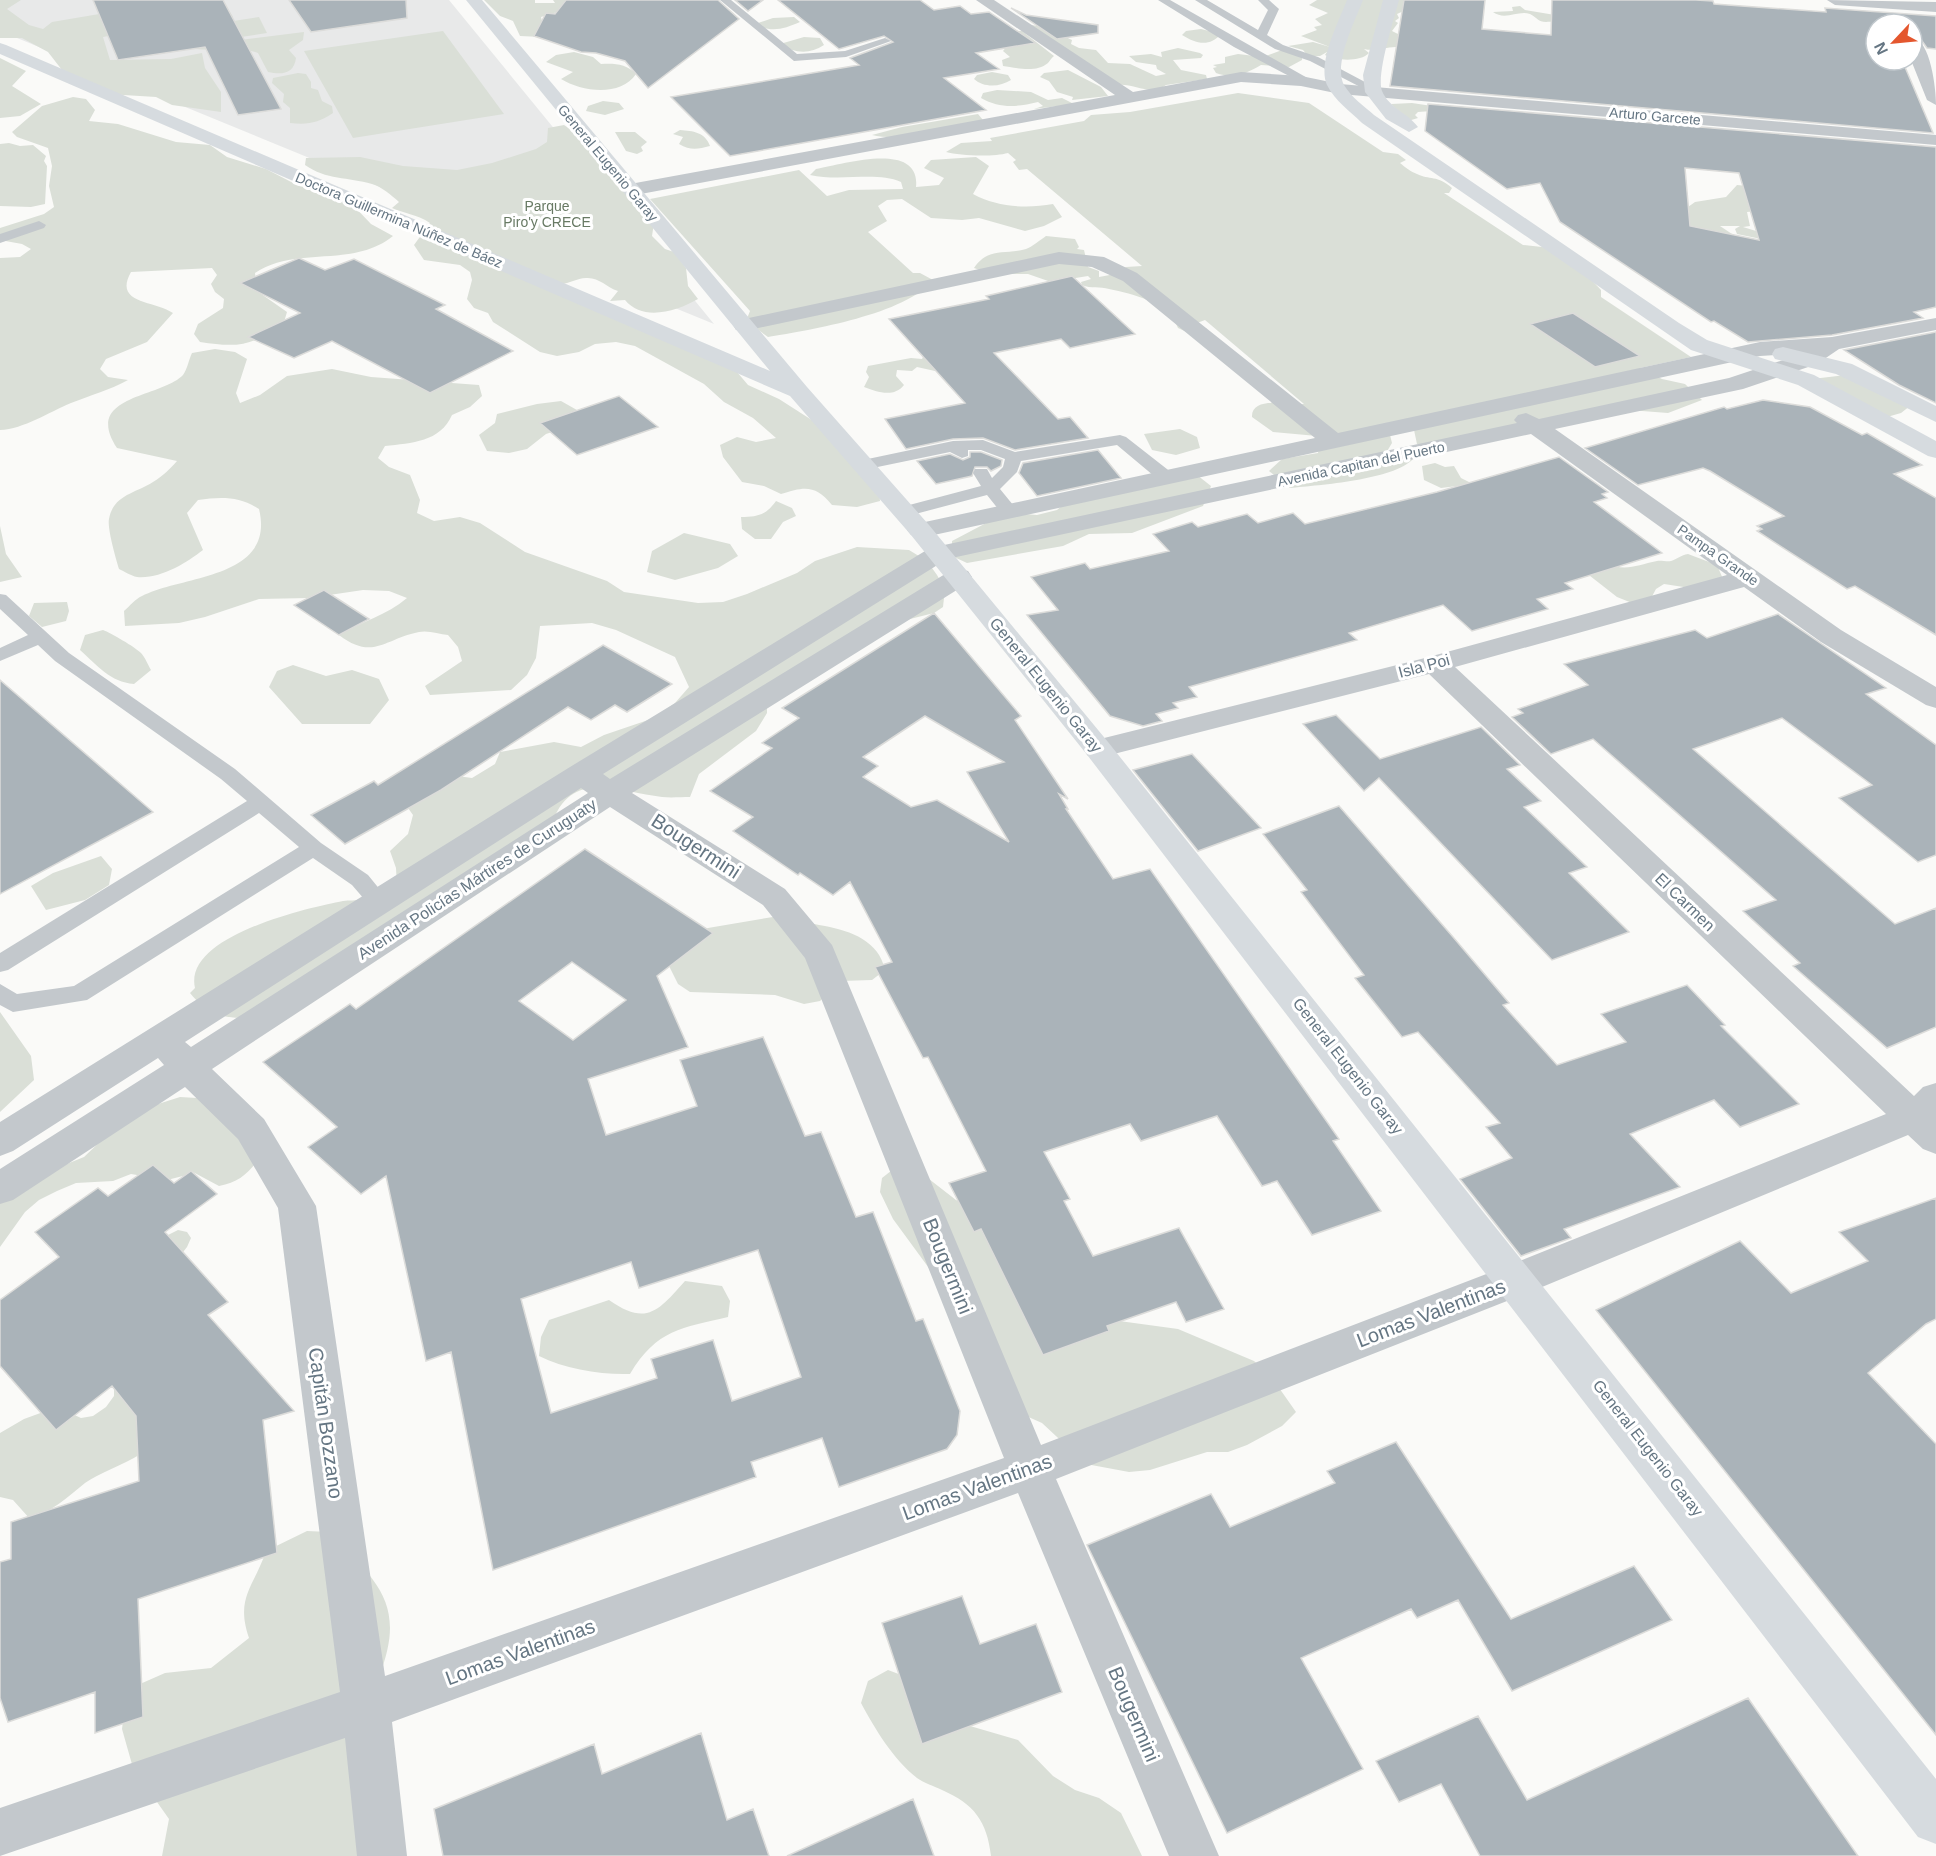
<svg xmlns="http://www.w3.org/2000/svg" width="1936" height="1856" font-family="Arial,sans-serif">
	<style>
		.built { fill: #e8e9e9 }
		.green { fill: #dadfd7 }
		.building { fill: #aab3b9; stroke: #dcdcda; stroke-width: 1.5; fill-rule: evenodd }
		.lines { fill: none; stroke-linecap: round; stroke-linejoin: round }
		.lane { fill: #c3c8cc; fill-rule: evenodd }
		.street { fill: #c3c8cc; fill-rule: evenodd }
		.secondary { fill: #d6dbdf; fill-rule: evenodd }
		.labels { text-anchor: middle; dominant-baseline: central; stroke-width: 6; stroke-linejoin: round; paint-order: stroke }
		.far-street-label { font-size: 14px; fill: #657683; stroke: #fff }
		.far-park-label { font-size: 14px; fill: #687a64; stroke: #fff }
		.street-label { font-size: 16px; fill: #657683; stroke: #fff }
		.near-street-label { font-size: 20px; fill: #657683; stroke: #fff }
	</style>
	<rect width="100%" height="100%" fill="#fafaf8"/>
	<path class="built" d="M0,0H449L714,324L0,31Z"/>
	<path class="green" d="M0,0H21L7,9L29,25L43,29L52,22L117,11L146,0L211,9H228L233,17L227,22L259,17L267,33L175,47L125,33L103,37L110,60L171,59L202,53L205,68L221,92V112L172,105L156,97L91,93L69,79L48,52L22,38H0Z
		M484,0H535V3H555L553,0H573L564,10L541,17L542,21L551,22L541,37L520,36L513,21L500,16Z
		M1317,0H1409L1408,9L1397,14L1399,18L1395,21L1398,23L1392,31L1404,37L1398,47C1387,46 1376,52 1364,49L1369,53C1361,62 1336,61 1325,55L1327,52L1320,56H1308L1303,50L1288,46L1313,42L1330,47L1301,36L1317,30L1314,27L1322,25L1315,19L1328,13L1309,5Z
		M1520,6L1525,10L1555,15V21C1537,24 1540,19 1530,14C1518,10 1505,21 1493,12L1513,11L1512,7Z
		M794,17L800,22C784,29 771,33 755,24L773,18Z
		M1027,25C1045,25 1056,33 1072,40L1071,44L1079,48L1096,50L1108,63L1130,64L1156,76L1166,74L1157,69L1156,65L1136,62L1129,56L1151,54L1162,57L1161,52L1178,48L1200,53L1203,55L1201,58L1173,60L1181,70L1206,75L1207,79L1166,85C1152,97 1133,83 1118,85Z
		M1201,29L1221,34C1209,48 1195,43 1182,35L1186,31Z
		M443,31L504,114L353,138L304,51Z
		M1017,31H1022L1054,56C1051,58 1050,61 1048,63C1035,74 1014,67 1003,66L1002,60L1010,57L1003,51L1011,41L1004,32Z
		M304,32L303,40L289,50L296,58C294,74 282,75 268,72L258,53C238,46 216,51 196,49L194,46Z
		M804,37L820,38L824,45C809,55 794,53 780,44Z
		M1282,50L1302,56V60L1289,67L1261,65C1246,74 1233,79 1216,73L1213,68L1217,67L1213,65L1225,63V57L1238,54L1263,57Z
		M574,52L593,57L601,64C614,63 627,64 636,74C621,97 582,92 561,79L573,72L546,62L556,55Z
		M0,58L26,71L12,86L41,104L20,116L0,118Z
		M1068,70L1101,87L1108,96L1072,100L1073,97L1057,92L1049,81L1040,77L1044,73Z
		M992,72L1008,75L1011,80C1000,87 984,88 974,79L977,75Z
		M298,73L306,74L311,82V88L318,90L322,101L332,106L333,113C318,123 308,125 290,123V108L283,102L284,94L272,83L273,78Z
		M997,90L1031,92L1048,100L1062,98L1074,104L1034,109L1043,106L1038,102C1018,107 1000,109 981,98L983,93Z
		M1238,93L1309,103L1383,152L1398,154L1406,160L1400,163C1405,167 1411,172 1417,174C1429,180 1438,175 1452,188L1449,193H1444L1523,245L1551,248L1584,272L1601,290V297L1691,357L1640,368L1662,379L1685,384L1702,400L1668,413L1603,408L1441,445L1417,444L1414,430L1389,431L1392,443L1386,453L1408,446L1413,459C1393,480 1320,485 1290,488L1269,471L1282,459L1318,453L1320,441L1317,436L1273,432L1252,417C1251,395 1291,405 1304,404L1205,320L1197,323L1207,329L1191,334L1178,328C1168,302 1133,294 1109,289C1100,286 1091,289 1082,285L1081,282L1091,279L1088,276L1051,282L1028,274H991L974,268C988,247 1005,255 1026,249C1032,247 1040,240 1046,236L1075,239L1079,247L1077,249L1084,250L1088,267L1099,271V277L1115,274L1126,267L1142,266L1027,169L1019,170L1013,162L1016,160L1008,153C994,157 960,156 946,152L961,143L992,141L990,138L1084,121L1091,115L1130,112Z
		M73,97L86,99L95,110L89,121L118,124L176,142L210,145L227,157L266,169L297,185L350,202L371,224L393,236C352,269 297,245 255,273L257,291L287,312L284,322C253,346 239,348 200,342L194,334L198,324L223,308L224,299L215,292L211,284L217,275L212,268L131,272C113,304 154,300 173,313L147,342L106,359L100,369L108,377L128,380C110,390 91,395 71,403C49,412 24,429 0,430V258L20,257L31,249L22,244L0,240V228L44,214L54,207L49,186L52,166L48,148L17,137L12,132L42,106Z
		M603,101L619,103L624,109L605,115L586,111L588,106Z
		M1412,103L1432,106V111L1418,112L1415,115L1418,118L1408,121L1391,104Z
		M978,114L983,120C949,127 906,143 872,135L902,127Z
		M564,125L580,136L654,223L652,236L665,249L674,252L686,268L688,286L698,299C677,311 643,322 625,300L610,301L618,291C606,287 599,277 586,278C577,278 569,284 561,284L732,366L748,385L779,399L818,424L879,489L880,501L857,507L832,505C816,485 805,486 781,494L764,486L742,482L723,457L720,445L737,437L756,442L776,438L753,418L724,402L704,384L635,346L616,342L595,344L579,352L557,356L540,352L493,322L488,313L474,308L467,299L472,280L470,272L460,265L424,260L414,245L430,223C417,214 405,214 392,208L399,202C391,195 382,187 372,184C348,177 326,180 305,165L306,158L360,157L403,166L457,170L492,163L536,149L547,142L548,128Z
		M680,130C693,131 705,132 710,146C698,149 691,151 679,144L683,137L673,134Z
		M615,132H635L647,142L641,147L643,151L637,154L626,151Z
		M9,143L20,146L33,145L46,156L44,161L47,166L45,204L31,207L0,206V144Z
		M976,157L989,166L973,194C997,207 1026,209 1053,204L1062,217L1044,226L1025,231L979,218L962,220L931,218L902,199L887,200L878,206L887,221L868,232L913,273H920L933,280C906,314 811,330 768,337L746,321L750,311L650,199L799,170L827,196L849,190L903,189L901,182C876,171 841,182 810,175L816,169C843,164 921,140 916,187L939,185L944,178L924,168L931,160Z
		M1737,185L1748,186L1766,210L1747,212L1750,226L1743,227L1756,231L1766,240L1737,234L1735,229L1740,226H1720L1732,234L1727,236L1667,222L1695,202L1726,197Z
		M215,349L235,352L247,359L236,393L240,403L260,395L287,376L332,369L371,377L479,385L482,396L470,407L452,415C440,442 412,443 385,446L378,458L389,467L410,475L420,500L417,513L434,521L460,517L480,523L525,552L607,581L624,592L698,603L723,602L747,594L797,573L815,561L857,547L909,550L927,561L937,575L945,589L943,607L934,613L886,625L767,694V713L756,731L699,774L690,797C681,797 671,798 662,797C618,792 569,767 551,827L265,1018C231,1018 213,1021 190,993L195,988C183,936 307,908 343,901C349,900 356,901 361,899C373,896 385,891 397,887L396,868L390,851L408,834L413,815L408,808L443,774L472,778L495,764L500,752L554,742L581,747L604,735L654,718L675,703L689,687L675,657L616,630L592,623L540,626L536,658L527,675L511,690L430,695L425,686L462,661L458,647L448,635C439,634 428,630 419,632C384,639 373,661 339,635C361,622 387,615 407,598L389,591L363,590L309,598L259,599L205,617L179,623L125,626L124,611C130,606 135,599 142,596C183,575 276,579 259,509C239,496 221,497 198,500L187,513L203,550C186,563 161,579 137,577C131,576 124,571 119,569C116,559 107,528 109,519C113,495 136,493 153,482C163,476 170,469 177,461L117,448C82,395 161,398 183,375C187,370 189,359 192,353Z
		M924,355L942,368L935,371L917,367L912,371L897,370L896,376L904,385C894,398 877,392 864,387L869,377L866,372L868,366L911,358L922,359Z
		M1846,375L1910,406L1901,413L1887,417L1812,379Z
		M561,401L584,414L577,424L546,434L527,449L509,453L487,451L479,435L495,423L497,414L537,404Z
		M1180,429L1197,437L1200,448L1176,455L1152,450L1144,434Z
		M1435,463L1445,467L1454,466L1461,478L1473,484L1441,488L1424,480L1422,466Z
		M1197,475L1211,486L1203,506L1132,533L1089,534L1063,546L967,563L952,556V541L990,521L1013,513L1037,515L1057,510L1070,499Z
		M776,501L792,508L796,516L783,522L771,539H755L742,529L741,517C758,517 766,515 776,501Z
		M0,526L6,554L22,577L0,582Z
		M684,533L730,544L738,556L718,568L675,580L647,572L652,551Z
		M1688,554L1717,565L1723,579L1690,588L1664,584L1656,589L1649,602L1642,607L1617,597L1585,572L1606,563C1625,572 1637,565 1657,561C1661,560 1667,562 1671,561C1677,559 1681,555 1688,554Z
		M67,602L69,611L66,621L42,627L29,616L34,603Z
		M103,630C111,633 135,647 141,653C145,657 148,665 151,670L134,684C110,682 98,666 80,650L85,635Z
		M293,665L326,676L352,670L379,679L389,700L370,724H302L269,687L277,671Z
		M101,856L112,869L109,885L85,900L46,910L31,886L53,873Z
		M779,916C795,917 809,924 825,926C851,931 879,941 885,970L872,980L841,981L820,1001L804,1004L775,995L690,992L678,984L668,964L693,934L708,928Z
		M0,1012L31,1056L34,1080L0,1112Z
		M180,1097L197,1098L260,1157C248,1174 239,1182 219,1186L191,1171L187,1175L167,1180L131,1174L113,1181L76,1183L57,1191L39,1200L25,1212L0,1247V1191L84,1157L130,1113Z
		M896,1167L929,1179L956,1200L973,1208L1112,1320L1178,1329L1254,1361L1270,1375L1296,1412L1282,1426L1247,1445L1228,1452H1207L1150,1470L1129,1472L1086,1464L1042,1423L1024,1415L934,1275L893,1219L880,1192L882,1178Z
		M178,1230L187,1232L191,1238L187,1247L132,1317L139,1455C124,1464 98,1474 85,1483C68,1497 51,1512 30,1519L13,1500L0,1497V1433L24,1419L57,1407L81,1418L93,1416L106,1407L114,1396V1378L152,1243Z
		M685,1281L722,1286L730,1301L728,1317C682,1328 657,1329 630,1374C601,1375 565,1369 539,1356L541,1337L549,1320L609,1300C647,1327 659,1310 685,1281Z
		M307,1531L329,1532C378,1582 408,1605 378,1679L361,1856H162L169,1819L157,1802L139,1789L122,1729L125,1705L140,1684L165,1673L211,1668L249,1638C235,1597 254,1587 266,1551Z
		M888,1670L912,1679L970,1726L1018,1740L1053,1776L1075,1790L1099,1798L1121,1813L1142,1856H991C987,1821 974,1804 942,1790C934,1786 924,1783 917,1778C893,1759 875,1729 861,1703L868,1681Z"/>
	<path class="building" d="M93,0H223L281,109L238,115L205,47L118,60Z
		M289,0H406L407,18L311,32Z
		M566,0H718L739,19L648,88L625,61L596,53L581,52L534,36L546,13L555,14Z
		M735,0H763L748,11Z
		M778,0H920L934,10L960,6L971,14L989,12L1035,43L976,53L999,69L944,78L986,110L730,156L671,97L859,65L850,58L893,42L884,36L839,49Z
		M1404,0H1485L1482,29L1551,35L1552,0H1696L1713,1L1714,4L1826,12L1825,8L1936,16V49L1927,48L1920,38L1912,34V24H1876V60H1902L1933,133L1390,86Z
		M1011,8L1026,15L1098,25V33L1057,39Z
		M1428,104L1936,147V307L1914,312L1923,318L1832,335L1748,342L1714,321L1711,322L1560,222L1540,183L1507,189L1425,131ZM1685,168L1739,173L1759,240L1690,226Z
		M299,258L325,270L354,259L445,305L436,309L513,351L430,393L332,341L294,358L248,337L300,313L240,283Z
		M1072,276L1135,334L1070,348L1061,339L994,353L1058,419L1070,417L1088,438L1015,450L983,438L953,439L906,449L885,419L965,403L889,319L989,299L986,296Z
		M1573,313L1640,356L1595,367L1530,324Z
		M1936,332V403L1899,385L1844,350Z
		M619,396L658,427L577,455L540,423Z
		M1763,400L1810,407L1862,435L1867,433L1922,465L1894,474L1936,498V635L1855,586L1847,589L1757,531L1762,529L1757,526L1784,516L1710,471L1703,468L1638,485L1585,448L1724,407L1727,409Z
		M1098,450L1121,478L1037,496L1019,473L1023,463Z
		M970,452H981L1002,460L1001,466L991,471L987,467H975L972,476L936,484L917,461L950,454L963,460L970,457Z
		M1559,457L1608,492L1602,494L1607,498L1594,502L1662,553L1565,583L1573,589L1537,599L1548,609L1472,631L1443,605L1349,633L1357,640L1189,687L1197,697L1173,703L1178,708L1156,714L1162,721L1143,726L1110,716L1027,615L1058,610L1031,577L1085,563L1090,569L1169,551L1153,534L1192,522L1198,527L1247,514L1258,523L1293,513L1305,524L1437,492Z
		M324,590L369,619L339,635L294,605Z
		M934,613L1021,716L1015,720L1068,799L1059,794L1068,809H1066L1113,879L1150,869L1339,1139L1333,1141L1381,1211L1312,1235L1277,1181L1262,1186L1217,1116L1141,1141L1130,1124L1044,1152L1070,1199L1064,1201L1093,1256L1179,1228L1224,1309L1186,1322L1176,1302L1107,1326L1109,1331L1043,1355L981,1229L974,1232L949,1183L986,1171L928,1057L923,1058L875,967L892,962L850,882L833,895L800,873L798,875L733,831L753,817L710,791L772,748L762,743L799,718L782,708ZM925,716L1004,762L967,772L1009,842L937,800L911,807L863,777L878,766L863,757Z
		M1778,614L1886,688L1866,694L1936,745V855L1918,862L1839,798L1872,785L1782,718L1693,749L1895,924L1936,908V1027L1887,1048L1793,966L1800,963L1743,911L1776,900L1593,739L1551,754L1512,717L1523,713L1518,709L1588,685L1564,664L1695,630L1707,638Z
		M603,645L672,684L627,712L615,705L591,720L568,707L441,790L345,844L311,815L374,781L378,785Z
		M0,680L153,812L0,894Z
		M1336,715L1380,759L1481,727L1520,765L1507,769L1541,801L1524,807L1587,867L1569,873L1629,932L1552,960L1379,778L1364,791L1303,724Z
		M1192,754L1261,828L1198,851L1133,770Z
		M1339,806L1453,937L1509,1003L1503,1005L1557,1065L1626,1042L1601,1014L1687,985L1725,1025L1721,1026L1799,1104L1740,1127L1714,1100L1630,1134L1680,1187L1564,1229L1571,1238L1521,1256L1460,1179L1512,1158L1486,1127L1500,1123L1418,1032L1402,1037L1355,978L1364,975L1301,892L1307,890L1263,834Z
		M585,849L713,933L657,976L688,1047L588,1079L606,1135L697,1106L680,1060L763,1037L805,1136L821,1132L856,1217L873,1212L916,1321L923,1319L960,1411L957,1435L947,1449L839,1487L822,1438L751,1462L756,1477L493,1570L451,1352L426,1361L386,1176L361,1194L308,1147L337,1127L263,1062L350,1004L356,1009ZM572,962L626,1000L573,1040L519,1001ZM758,1250L801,1377L732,1401L713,1340L651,1359L657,1378L551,1413L521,1299L631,1262L639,1288Z
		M153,1165L174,1183L191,1171L217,1194L165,1232L228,1302L208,1315L294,1411L263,1420L277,1553L138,1599L143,1717L95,1733V1692L8,1722L0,1698V1562L11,1559V1522L139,1481L136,1416L112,1386L56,1430L0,1366V1300L59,1257L35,1232L98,1188L108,1196Z
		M1936,1198V1319L1926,1324L1868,1373L1936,1444V1735L1596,1310L1740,1241L1791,1293L1868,1261L1839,1232Z
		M1396,1442L1511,1619L1634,1566L1672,1620L1512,1691L1458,1600L1417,1618L1411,1609L1301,1658L1363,1769L1227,1833L1087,1545L1211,1494L1230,1527L1335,1483L1327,1471Z
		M962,1596L980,1644L1036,1624L1062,1692L922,1744L882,1623Z
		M1748,1698L1858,1856H1480L1441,1784L1399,1802L1376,1761L1478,1716L1527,1800Z
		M701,1733L727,1820L753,1809L769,1856H443L434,1809L594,1744L602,1774Z
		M913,1799L934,1856H787Z"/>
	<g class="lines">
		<path class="lane" d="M720,0H731L797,54L845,51L885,38L891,41L846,57L794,61Z
			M1158,0H1170L1318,84L1308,86L1234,47Z
			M1195,0H1207L1258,30L1268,10L1258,0H1269L1279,9L1267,35L1283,45L1318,57L1380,90L1370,92L1310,61L1275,49Z
			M39,221L46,225L44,228L0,243V234Z
			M1120,435L1126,437L1172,473L1174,477L1172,481H1160L1117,445L1021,461L1017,472L1000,489L1018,511L1015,515H1003L987,495L904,517L898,516L895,512L898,508L981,486L973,473L975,469H987L992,478L1003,467L1005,459L981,450H968V456L962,458L950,452L863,470L855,465L863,460L953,441L983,440L1015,452Z
			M0,594L6,595L69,653L235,769L321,843L368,875L390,902L387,907L379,910L371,907L352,885L313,858L87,1000L13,1012L0,1005V984L17,994L74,986L299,847L259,813L8,970L0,972V953L247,801L221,779L55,661L38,645L0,661V648L28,635L0,609Z"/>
		<path class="street" d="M976,0H994L1133,92L1241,72L1301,76L1340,84L1936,135V145L1340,94L1301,86L1241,82L630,196L621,190L630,184L1115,95Z
			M1827,0L1936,2V12L1835,5Z
			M1912,36C1931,41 1936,89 1936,105L1927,100L1911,60Z
			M1059,252L1104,257L1137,273L1338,433L1760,342L1832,337L1936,318V330L1839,349L1817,364L1743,389L1555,429L1841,630L1936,687V708L1926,705L1821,642L1744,587L1455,667L1914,1096L1923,1087L1936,1083V1154L1923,1149L1908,1135L1530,1292L1056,1479L1219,1856H1169L1018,1493L392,1722L407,1856H357L345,1738L0,1856V1808L340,1692L278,1208L238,1139L185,1087L13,1200L0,1204V1169L164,1065L158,1058L13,1151L0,1156V1122L570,767L930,548L1517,423L1514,420L1518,415L1526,413L1539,419L1729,378L1804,353L1760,356L920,538L911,535L907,530L911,525L1315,438L1123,281L1092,267L1059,264L744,331L736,330L733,325L736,320L744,319ZM1531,434L1727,575L1425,658L1088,742L1083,749L1088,756L1098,758L1429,674L1886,1114L1502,1268L1041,1445L832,945L785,889L632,793L968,583L972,577L968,571L959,569L950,571L610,779L603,774L947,559ZM581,788L588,793L191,1047L185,1042ZM610,807L763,905L805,958L1004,1458L385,1676L316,1206L264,1119L212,1069Z"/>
		<path class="secondary" d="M466,0H482L807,387L929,525L1108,742L1936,1779V1844L1918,1837L1088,756L911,535L790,396L0,54V43L6,45L770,371Z
			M1347,0H1363C1355,21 1333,64 1344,85C1351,97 1364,106 1374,115L1679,323L1707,340L1814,375L1936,441V458L1928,456L1798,385L1691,350L1362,123C1350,111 1335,101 1327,85C1317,63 1339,21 1347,0Z
			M1383,0H1399C1394,19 1376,75 1382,91C1389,108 1408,113 1418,127L1409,132L1386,119L1365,92L1363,75Z
			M1783,347L1852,364L1936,406V422L1836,374L1775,359L1772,354L1775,349Z"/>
	</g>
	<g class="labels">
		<g class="far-street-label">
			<text transform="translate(1655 116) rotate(5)">Arturo Garcete</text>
			<text transform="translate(608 163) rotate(50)">General Eugenio Garay</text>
			<text transform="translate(399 220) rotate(23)">Doctora Guillermina Núñez de Báez</text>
			<text transform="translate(1361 464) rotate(-12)">Avenida Capitan del Puerto</text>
			<text transform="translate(1718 555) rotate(35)">Pampa Grande</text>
		</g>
		<g class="far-park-label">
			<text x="547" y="206">Parque<tspan x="547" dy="16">Piro'y CRECE</tspan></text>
		</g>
		<g class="street-label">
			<text transform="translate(1424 666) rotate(-15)">Isla Poi</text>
			<text transform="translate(1046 685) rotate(51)">General Eugenio Garay</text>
			<text transform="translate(477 879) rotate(-33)">Avenida Policías Mártires de Curuguaty</text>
			<text transform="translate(1685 902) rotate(44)">El Carmen</text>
			<text transform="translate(1348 1066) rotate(52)">General Eugenio Garay</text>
			<text transform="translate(1648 1448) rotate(52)">General Eugenio Garay</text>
		</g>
		<g class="near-street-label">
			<text transform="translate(696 846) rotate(33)">Bougermini</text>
			<text transform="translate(948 1266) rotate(68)">Bougermini</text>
			<text transform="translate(1431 1313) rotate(-21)">Lomas Valentinas</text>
			<text transform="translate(326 1423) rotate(82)">Capitán Bozzano</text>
			<text transform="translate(977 1487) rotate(-20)">Lomas Valentinas</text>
			<text transform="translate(520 1652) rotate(-20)">Lomas Valentinas</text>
			<text transform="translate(1134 1714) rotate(67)">Bougermini</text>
		</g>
	</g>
	<g transform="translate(1894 42) rotate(244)"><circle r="28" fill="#ffffff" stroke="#c1c8cd" stroke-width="1.5"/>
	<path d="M0-4.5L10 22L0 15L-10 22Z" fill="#e4572e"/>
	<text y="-9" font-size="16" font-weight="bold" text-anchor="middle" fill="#657683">N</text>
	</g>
</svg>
